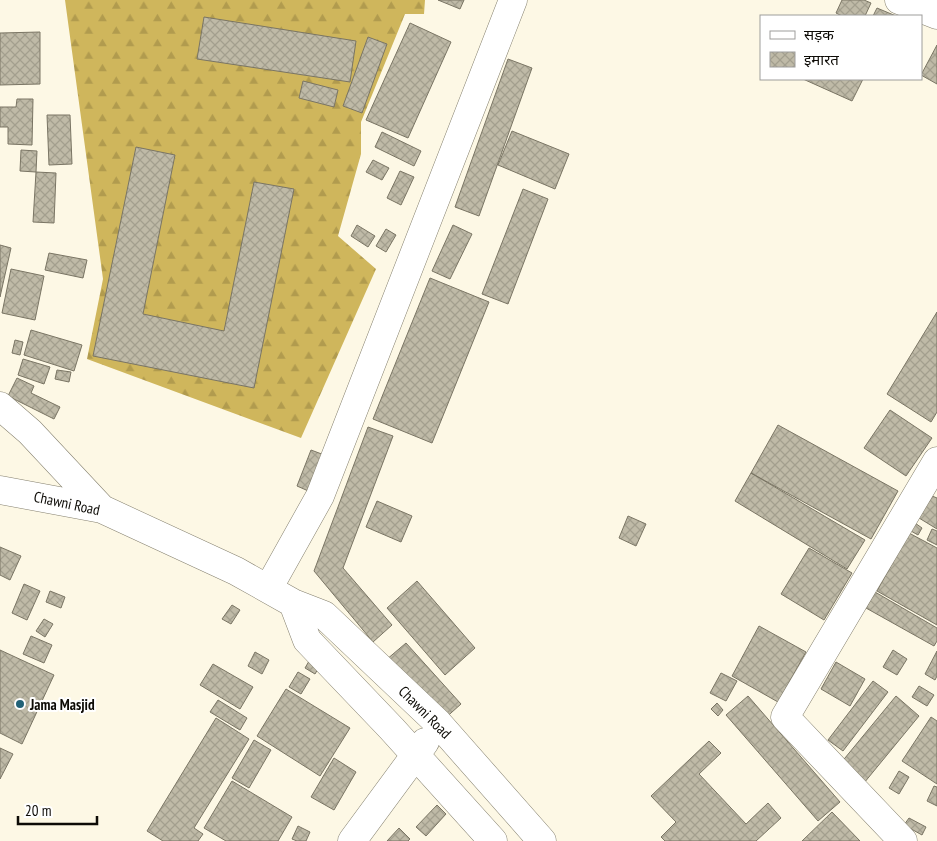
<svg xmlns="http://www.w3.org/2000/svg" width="937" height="841" font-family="'PT Sans Narrow','Noto Sans Devanagari',sans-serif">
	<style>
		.forest { fill: url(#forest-firs) }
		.building { fill: url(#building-cross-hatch); stroke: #7a7564 }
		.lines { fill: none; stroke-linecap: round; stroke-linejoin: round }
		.minor-casing { stroke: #85806f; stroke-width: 29 }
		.minor { stroke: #fff; stroke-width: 28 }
		.poi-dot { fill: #226277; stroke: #fff; stroke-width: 2 }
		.labels { text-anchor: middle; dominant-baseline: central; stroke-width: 4; stroke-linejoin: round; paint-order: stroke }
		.street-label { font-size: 15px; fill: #0d0b06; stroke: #fff }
		.poi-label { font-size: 15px; font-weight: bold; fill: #0d0b06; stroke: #fff; text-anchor: start }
	</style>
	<defs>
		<pattern id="forest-firs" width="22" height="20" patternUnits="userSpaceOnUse" patternTransform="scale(1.25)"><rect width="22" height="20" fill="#cfb65c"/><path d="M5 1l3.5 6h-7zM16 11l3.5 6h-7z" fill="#b19b4e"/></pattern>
		<pattern id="building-cross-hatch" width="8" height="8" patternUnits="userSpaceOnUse" patternTransform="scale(1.25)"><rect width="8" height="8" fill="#bfbaa7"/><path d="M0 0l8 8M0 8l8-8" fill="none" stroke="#a39f8e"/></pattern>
	</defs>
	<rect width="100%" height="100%" fill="#fdf8e5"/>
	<path class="forest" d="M65,0H425L424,14H405L361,122V154L338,236L376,269L301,438L87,359L103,279Z"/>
	<path class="building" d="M438,0H464L460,9Z
		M842,0H864L871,3L865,16H842L836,13Z
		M877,8L896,16H873Z
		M204,17L356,41L350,82L197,59Z
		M410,23L451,42L408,138L366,120Z
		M40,32V84L0,85V33Z
		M368,37L387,44L362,113L343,106Z
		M937,45V84L921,75Z
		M508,59L532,68L479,216L455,207Z
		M803,79H863L852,101Z
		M303,81L338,90L334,107L299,98Z
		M17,99H33L32,145L8,144V127H0V107H16Z
		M47,115H70L72,164L49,165Z
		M512,131L569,154L555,189L498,165Z
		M382,132L421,151L414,166L375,147Z
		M136,147L175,155L143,314L224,331L254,182L294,189L254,388L93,356Z
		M21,150L37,151L36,172L20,171Z
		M373,160L389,168L382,180L366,172Z
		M400,171L414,177L401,205L387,198Z
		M36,172L56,173L54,223L33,222Z
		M523,189L548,199L508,304L482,294Z
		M357,225L375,236L368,247L351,236Z
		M453,225L472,234L450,279L432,271Z
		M386,229L396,235L386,252L376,246Z
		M0,245L11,248L0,297Z
		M49,253L87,260L83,278L45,270Z
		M11,269L44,276L35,320L2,313Z
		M430,278L489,302L432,443L373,419Z
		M937,312V412L931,422L887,394Z
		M31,330L82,345L74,371L24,355Z
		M15,340L23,342L20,355L12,353Z
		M23,359L50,367L44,384L18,375Z
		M57,370L71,372L69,382L55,379Z
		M17,378L34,386L31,393L60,407L54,419L8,396Z
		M890,410L932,438L906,476L864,448Z
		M778,425L898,491L871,539L751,473Z
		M368,427L393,436L343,568L392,625L373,642L314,571Z
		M311,450L327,456L313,493L297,486Z
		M751,473L865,540L847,569L735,501Z
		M932,496L937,498V529L919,518Z
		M377,501L412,516L401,542L366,527Z
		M628,516L646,524L636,546L619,538Z
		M915,523L922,528L918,535L911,531Z
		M932,529L937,531V545L927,540Z
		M909,533L937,548V625L877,591Z
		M0,547L21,556L10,580L0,575Z
		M809,548L852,573L824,620L781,594Z
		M417,581L475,648L445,675L387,608Z
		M24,584L40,591L27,620L12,613Z
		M50,591L65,597L61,608L46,602Z
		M875,592L937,628V641L934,646L866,608Z
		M232,605L240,610L231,624L222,619Z
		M44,619L53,624L45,637L36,631Z
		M759,626L806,652L778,702L732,676Z
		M31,636L52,645L44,663L23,654Z
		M406,643L461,704L442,721L386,660Z
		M0,650L54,675L22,744L0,733Z
		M893,650L907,659L897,675L883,667Z
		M937,651V676L935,680L925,674Z
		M255,652L269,660L262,674L248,666Z
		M312,656L322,662L315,674L305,668Z
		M836,662L865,679L850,706L821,689Z
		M213,664L253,687L240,709L200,685Z
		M298,672L310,679L301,694L289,687Z
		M721,673L737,681L726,701L710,693Z
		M873,681L888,692L843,751L828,740Z
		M919,686L934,695L927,706L912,697Z
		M286,689L350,728L320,776L257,736Z
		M748,696L840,802L818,821L726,715Z
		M896,696L919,716L864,783L840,764Z
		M218,700L247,718L240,730L210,712Z
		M717,703L723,710L718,716L711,709Z
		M931,717L937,721V784L902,761Z
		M216,718L249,739L194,828L203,834L198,841H163L147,831Z
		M254,740L271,750L249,788L232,778Z
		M709,741L721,753L699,774L746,824L768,803L781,818L756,841H665L661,837L676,822L651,796Z
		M0,748L13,754L0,779Z
		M334,758L356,772L334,810L311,797Z
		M899,771L909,777L899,794L889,788Z
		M232,781L292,817L278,841H226L204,828Z
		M934,786L937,787V806L927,801Z
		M437,805L446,814L426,836L416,827Z
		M832,812L860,841H802Z
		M909,818L926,827L922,835L904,825Z
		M298,826L310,832L306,841H297L292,839Z
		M399,828L410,839L408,841H387Z"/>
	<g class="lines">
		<defs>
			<path id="minor" d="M899,0L937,15
				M0,406L30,432L102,509
				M0,490L102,509L236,571L293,603L324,615L438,723L542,841
				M268,589L320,496L513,0
				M293,603L307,640L392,729L493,841
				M352,841L425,742
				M903,841L785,717L937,461"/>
		</defs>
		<use href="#minor" class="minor-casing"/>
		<use href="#minor" class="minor"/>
	</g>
	<circle class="poi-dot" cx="20" cy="704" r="5"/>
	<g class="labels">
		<g class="street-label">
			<text transform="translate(67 503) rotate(12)">Chawni Road</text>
			<text transform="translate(425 712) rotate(45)">Chawni Road</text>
		</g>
		<g class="poi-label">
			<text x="30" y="704">Jama Masjid</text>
		</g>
	</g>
	<rect x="760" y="15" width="162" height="65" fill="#ffffff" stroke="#9e9d9b"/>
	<rect x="770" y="31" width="25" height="8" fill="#ffffff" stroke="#9e9d9b"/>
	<text x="804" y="40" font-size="15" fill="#0d0b06">सड़क</text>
	<rect x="770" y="52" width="25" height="15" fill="url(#building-cross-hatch)" stroke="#9e9d9b"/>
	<text x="804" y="65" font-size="15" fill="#0d0b06">इमारत</text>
	<path d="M18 816v8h79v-8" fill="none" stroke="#0d0b06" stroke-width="2.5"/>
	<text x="25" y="816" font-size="15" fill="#0d0b06" stroke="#ffffff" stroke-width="4" paint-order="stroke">20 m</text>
</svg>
